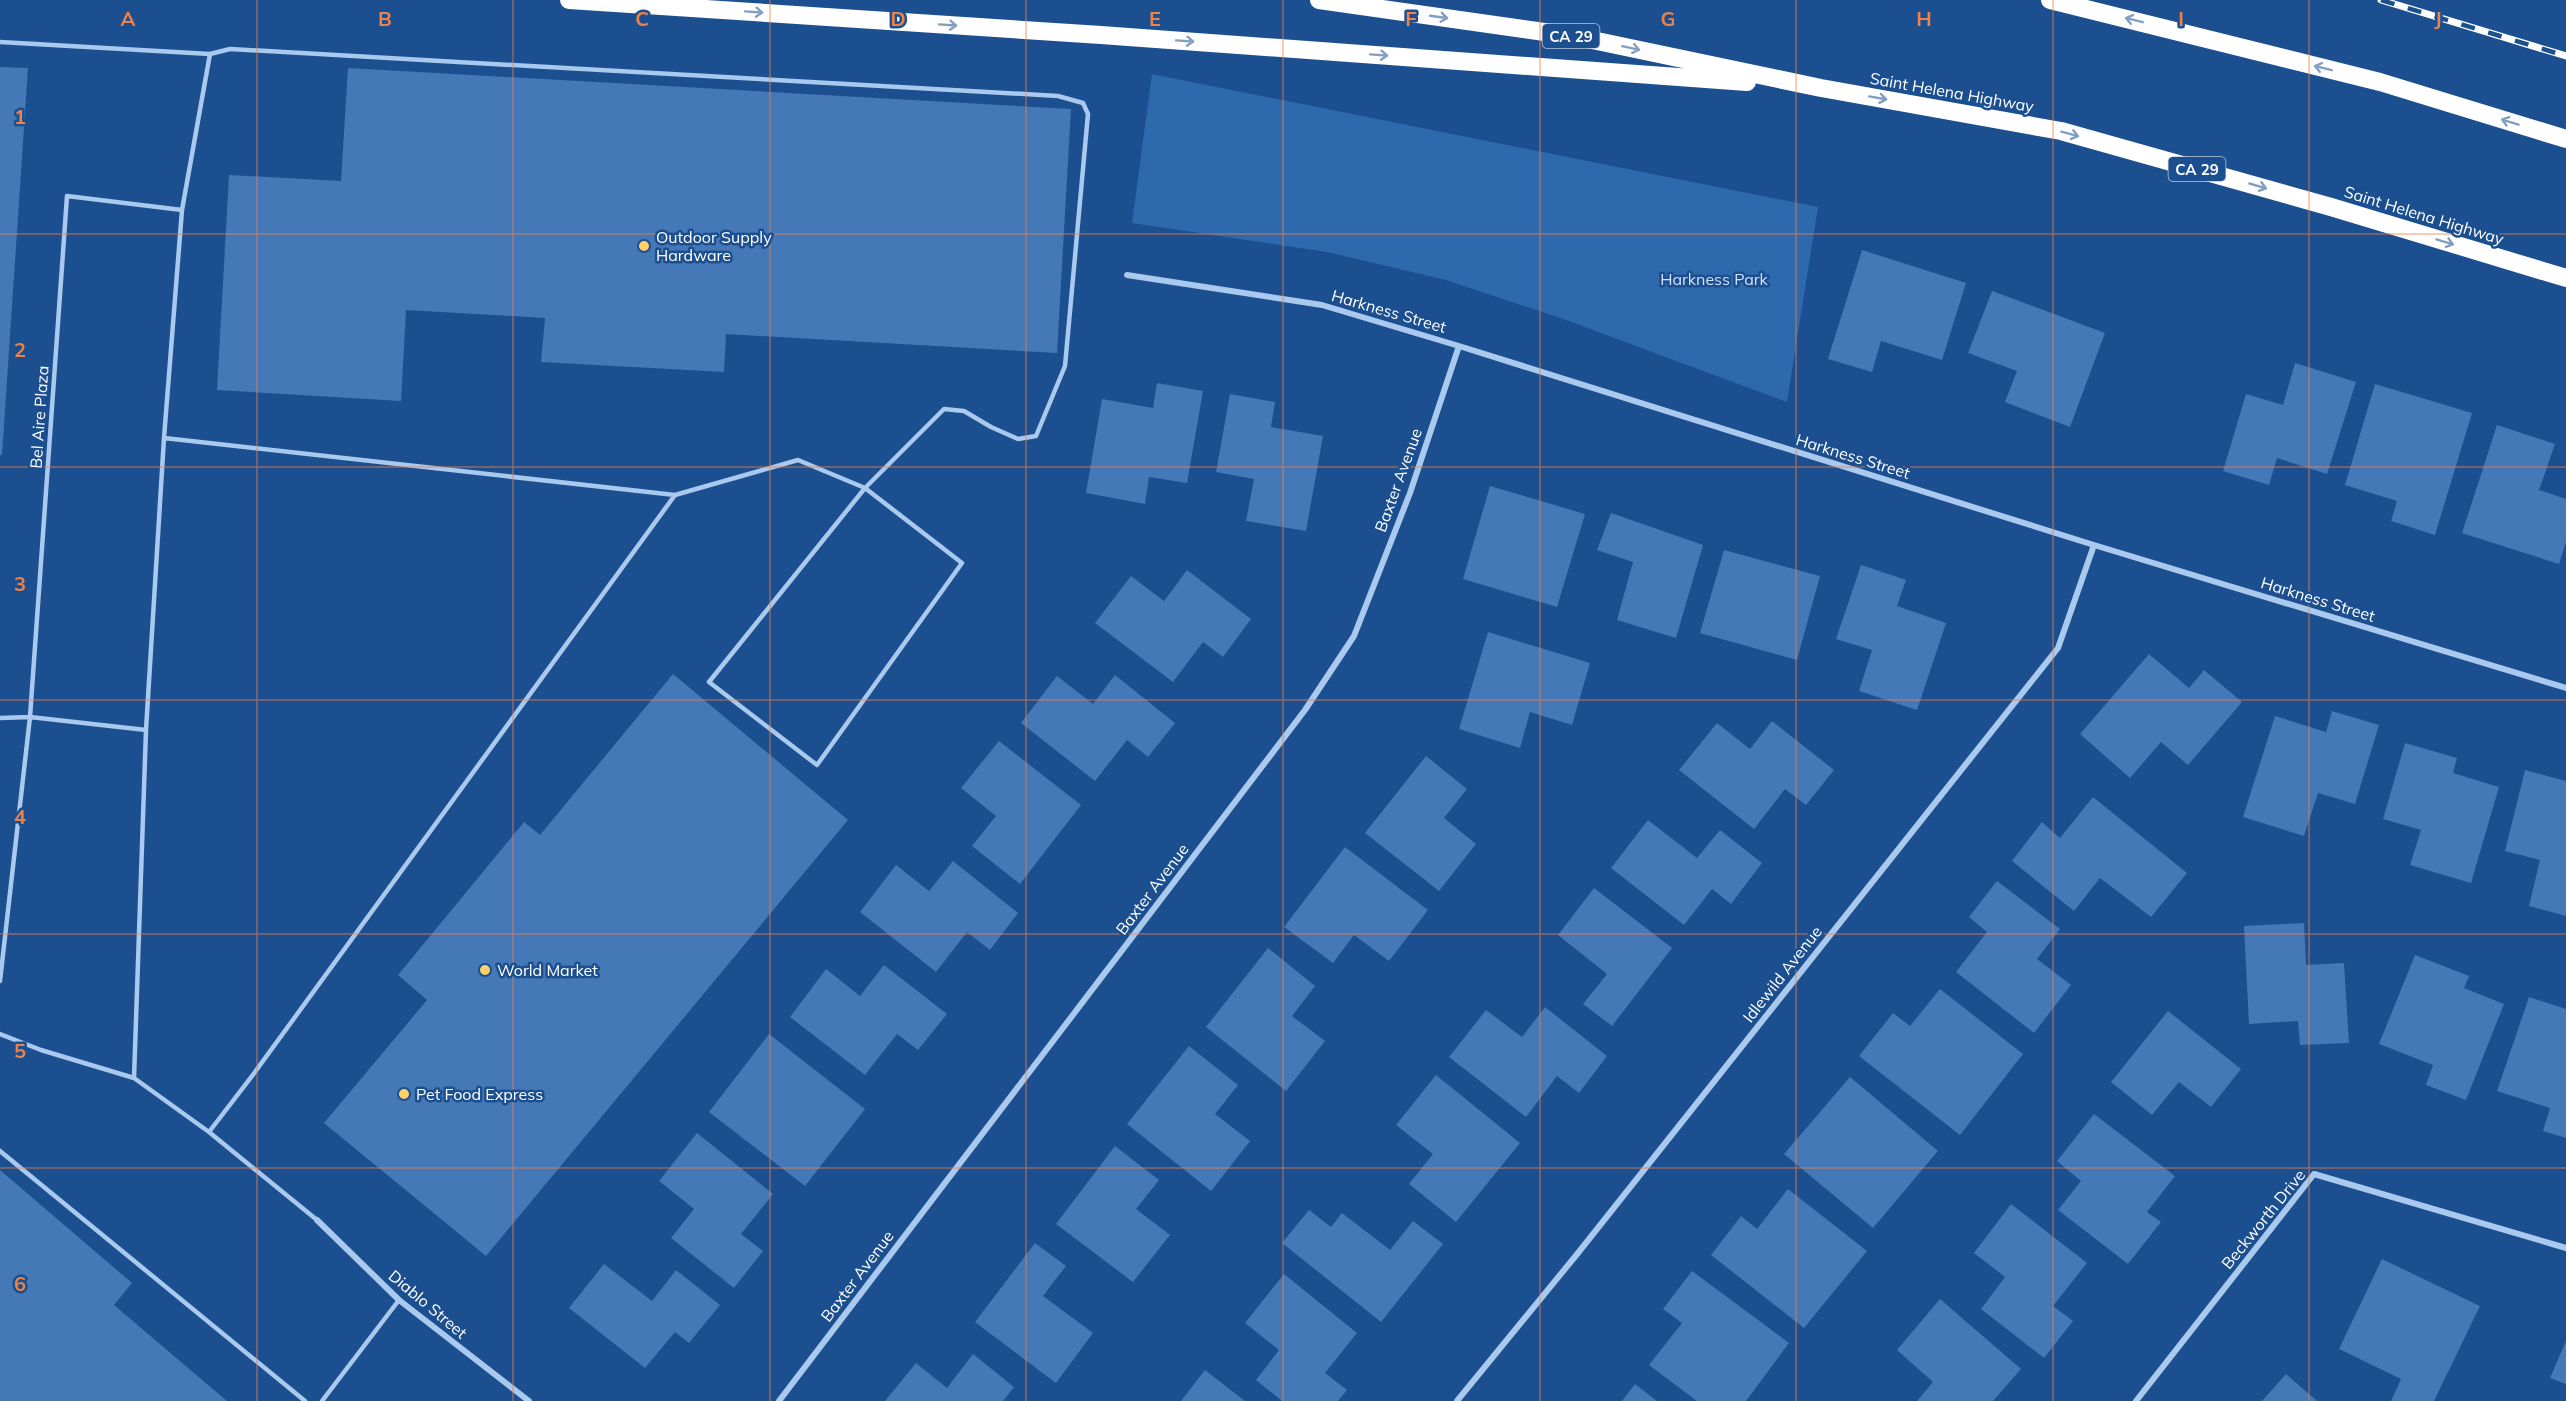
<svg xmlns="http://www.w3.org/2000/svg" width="2566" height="1401" font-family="Mulish,sans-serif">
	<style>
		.green { fill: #2e69ad }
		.building { fill: #4478b7 }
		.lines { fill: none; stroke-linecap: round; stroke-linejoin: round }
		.lane { stroke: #a9c9ee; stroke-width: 4.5 }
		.street { stroke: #a9c9ee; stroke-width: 6 }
		.highway { stroke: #fff; stroke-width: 18 }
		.rail-casing { stroke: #fff; stroke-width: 7 }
		.rail { stroke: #1b4f8f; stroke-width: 4.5; stroke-dasharray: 14; stroke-linecap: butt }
		.oneway { stroke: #829ec1 }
		.grid { fill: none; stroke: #ee8249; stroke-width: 1.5; stroke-opacity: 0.55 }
		.poi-dot { fill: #ffd166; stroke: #1b4f8f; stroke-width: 2 }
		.labels { text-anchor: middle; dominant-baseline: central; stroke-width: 5; stroke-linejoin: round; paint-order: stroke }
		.shield { fill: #1b4f8f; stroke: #bbcadd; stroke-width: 1.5 }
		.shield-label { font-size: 15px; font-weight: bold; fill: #fff }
		.street-label { font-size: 16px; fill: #fff; stroke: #1b4f8f }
		.poi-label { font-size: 16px; fill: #fff; stroke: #1b4f8f; text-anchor: start }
		.park-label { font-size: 16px; fill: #cfe3fa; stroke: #1b4f8f }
		.grid-label { font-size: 20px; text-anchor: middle; font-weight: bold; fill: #ee8249; stroke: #1b4f8f; stroke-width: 5; stroke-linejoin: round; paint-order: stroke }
	</style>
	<rect width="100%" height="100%" fill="#1b4f8f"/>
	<path class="green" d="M1152,74L1818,207L1787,402L1566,320L1446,280L1327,252L1132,223Z"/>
	<path class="building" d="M0,67L28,68L2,455H0Z
		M348,68L1071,109L1057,353L726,334L724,372L541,362L545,318L406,310L401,401L217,390L229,175L341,181Z
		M1862,250L1966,283L1942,360L1881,341L1872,372L1828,359Z
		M1992,291L2105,333L2070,427L2005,402L2017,371L1968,353Z
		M2295,363L2356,382L2327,474L2277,458L2269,485L2223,471L2246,394L2283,405Z
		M1157,383L1203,391L1187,483L1149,477L1145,504L1086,493L1102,399L1153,408Z
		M2375,384L2472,413L2435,535L2391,521L2397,501L2345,485Z
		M1230,394L1275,402L1271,427L1323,436L1306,531L1246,521L1254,479L1216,472Z
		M2497,425L2555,444L2539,490L2566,499V542L2559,564L2462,533Z
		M1490,486L1585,514L1557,607L1463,579Z
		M1611,513L1703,545L1676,638L1617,620L1633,562L1597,550Z
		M1724,550L1820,576L1797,660L1700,633Z
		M1861,565L1906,580L1897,606L1946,623L1917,710L1859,691L1872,650L1836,639Z
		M1187,570L1251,619L1223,657L1203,642L1173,682L1095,623L1131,576L1164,601Z
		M1488,632L1590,663L1572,725L1530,712L1520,748L1459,729Z
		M2149,654L2189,688L2204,670L2242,702L2188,765L2161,742L2130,778L2080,734Z
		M673,674L848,820L486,1256L324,1123L427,1000L398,975L524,822L540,835Z
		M1115,675L1175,723L1148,757L1127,740L1095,781L1021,723L1057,676L1093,704Z
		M2332,711L2379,725L2355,804L2318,793L2304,836L2243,817L2275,716L2326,732Z
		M1772,721L1834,770L1806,805L1785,789L1754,829L1679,770L1717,723L1750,749Z
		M999,741L1081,805L1020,884L972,846L996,816L961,788Z
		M2405,743L2457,758L2453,773L2499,787L2471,883L2410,865L2421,830L2383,819Z
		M1426,756L1467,789L1444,818L1476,844L1439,891L1365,833Z
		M2525,770L2566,781V916L2529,906L2540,860L2505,851Z
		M2093,797L2187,873L2151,917L2100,878L2074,911L2012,861L2042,822L2060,838Z
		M1648,820L1697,858L1720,830L1762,863L1731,904L1712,889L1684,925L1611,868Z
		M1345,847L1428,910L1389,961L1354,935L1333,963L1284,927Z
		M953,861L1018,913L990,950L967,932L936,972L860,912L896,865L929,891Z
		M1997,881L2060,929L2037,959L2071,985L2034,1033L1956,972L1987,932L1969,917Z
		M1594,888L1672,948L1612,1026L1583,1004L1607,974L1558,935Z
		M2304,923L2306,965L2344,963L2349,1043L2300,1045L2298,1021L2249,1024L2244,926Z
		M1268,948L1315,986L1292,1016L1325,1041L1286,1091L1206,1027Z
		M2415,955L2469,976L2464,988L2504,1004L2466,1100L2426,1085L2433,1065L2379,1044Z
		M884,965L947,1014L918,1050L897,1034L865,1075L790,1017L826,969L860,996Z
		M1940,989L2023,1054L1960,1135L1859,1056L1893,1013L1910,1026Z
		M2529,997L2566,1009V1138L2543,1131L2550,1108L2497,1091Z
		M1545,1007L1607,1056L1579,1093L1557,1076L1526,1117L1449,1057L1486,1010L1522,1037Z
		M2168,1011L2241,1069L2211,1107L2179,1082L2152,1115L2111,1082Z
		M769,1034L865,1109L805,1186L709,1112Z
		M1189,1046L1238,1085L1215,1114L1250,1141L1211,1191L1127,1124Z
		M1436,1075L1520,1143L1456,1222L1409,1184L1433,1154L1396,1125Z
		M1850,1077L1938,1151L1873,1228L1784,1154Z
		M2094,1114L2175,1176L2147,1212L2161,1222L2128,1264L2058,1210L2081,1181L2057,1161Z
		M697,1133L773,1194L741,1234L763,1251L734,1288L671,1238L694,1209L659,1181Z
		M1115,1146L1159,1180L1136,1209L1170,1235L1133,1282L1056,1224Z
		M0,1170L132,1283L114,1305L227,1401H0Z
		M1788,1189L1867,1251L1804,1328L1711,1255L1741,1216L1757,1229Z
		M2011,1204L2087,1263L2053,1306L2073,1321L2044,1358L1981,1309L2005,1277L1974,1253Z
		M1309,1210L1331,1227L1342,1213L1390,1250L1413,1221L1443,1244L1381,1322L1282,1243Z
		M1035,1243L1066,1266L1043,1296L1093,1333L1056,1383L975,1322Z
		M2382,1259L2480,1306L2434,1401H2391L2401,1379L2339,1349Z
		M604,1264L652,1301L676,1270L720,1305L689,1343L675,1332L645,1368L569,1308Z
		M1692,1271L1789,1343L1746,1401H1697L1649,1365L1682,1323L1663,1309Z
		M1284,1274L1357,1333L1325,1373L1347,1390L1338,1401H1282L1256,1380L1279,1350L1245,1323Z
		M1940,1299L2021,1369L1993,1401H1917L1933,1382L1897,1350Z
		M2566,1341V1384L2550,1378Z
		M973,1354L1014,1387L1003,1401H885L916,1363L947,1388Z
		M1205,1370L1245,1401H1181Z
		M2286,1374L2317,1401H2262Z
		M1635,1384L1657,1401H1622Z"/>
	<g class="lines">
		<path class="lane" d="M0,42L210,54
			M182,210L210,54L230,49L1058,96L1083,103L1088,114L1065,366L1036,436L1018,439L991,427L964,411L944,409L865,488L709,682L817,765L962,563L865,488L798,460L675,495
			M164,438L675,495L255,1072L209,1132
			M0,718L30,717L146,730
			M0,981L30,717L67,196L182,210L164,438L146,730L134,1078
			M0,1034L41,1050L134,1078L209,1132L317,1220
			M0,1151L305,1401
			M322,1401L399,1300"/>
		<path class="street" d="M1127,275L1322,305L1459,346L2094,545L2566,688
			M317,1220L399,1300L529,1401
			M779,1401L1305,710L1354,636L1410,493L1459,346
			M1457,1401L1578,1253L2058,648L2094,545
			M2136,1401L2314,1174L2566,1248"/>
		<path class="highway" d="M569,0L1101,35L1747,82
			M1319,0L1573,36L1821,88L2061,131L2331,207L2566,278
			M2050,0L2380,82L2566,139"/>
		<defs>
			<path id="rail" d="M2381,0L2566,56"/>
		</defs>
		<use href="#rail" class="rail-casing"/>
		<use href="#rail" class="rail"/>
	</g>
	<defs><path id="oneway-shaft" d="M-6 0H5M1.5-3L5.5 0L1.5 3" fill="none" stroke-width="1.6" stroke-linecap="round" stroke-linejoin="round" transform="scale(1.5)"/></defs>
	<g class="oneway">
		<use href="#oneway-shaft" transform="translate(754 12) rotate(4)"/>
		<use href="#oneway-shaft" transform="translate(1439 17) rotate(8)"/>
		<use href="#oneway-shaft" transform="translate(2134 20) rotate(-166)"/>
		<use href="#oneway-shaft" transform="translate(948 25) rotate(4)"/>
		<use href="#oneway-shaft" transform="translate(1185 41) rotate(4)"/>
		<use href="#oneway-shaft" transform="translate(1631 48) rotate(12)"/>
		<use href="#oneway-shaft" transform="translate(1379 55) rotate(4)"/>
		<use href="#oneway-shaft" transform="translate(2323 68) rotate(-166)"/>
		<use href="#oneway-shaft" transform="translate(1878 98) rotate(10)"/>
		<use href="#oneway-shaft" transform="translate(2510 122) rotate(-163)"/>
		<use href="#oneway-shaft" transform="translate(2070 134) rotate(15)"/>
		<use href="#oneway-shaft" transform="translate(2258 186) rotate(16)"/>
		<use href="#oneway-shaft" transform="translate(2445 242) rotate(17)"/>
	</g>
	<path class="grid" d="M257,0V1401M513,0V1401M770,0V1401M1026,0V1401M1283,0V1401M1540,0V1401M1796,0V1401M2053,0V1401M2309,0V1401M0,234H2566M0,467H2566M0,700H2566M0,934H2566M0,1168H2566"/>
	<g class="poi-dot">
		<circle cx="644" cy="246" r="6"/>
		<circle cx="485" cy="970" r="6"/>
		<circle cx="404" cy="1094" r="6"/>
	</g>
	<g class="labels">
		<g class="shield">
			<rect x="1542.5" y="24" width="57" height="24" rx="4.5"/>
			<rect x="2168.5" y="157" width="57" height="24" rx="4.5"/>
		</g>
		<g class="shield-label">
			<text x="1571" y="36">CA 29</text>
			<text x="2197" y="169">CA 29</text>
		</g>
		<g class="street-label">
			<text transform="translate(1952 92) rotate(10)">Saint Helena Highway</text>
			<text transform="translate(2424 215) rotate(17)">Saint Helena Highway</text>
			<text transform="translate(1389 311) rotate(16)">Harkness Street</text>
			<text transform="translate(39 417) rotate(-86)">Bel Aire Plaza</text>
			<text transform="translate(1853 456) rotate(17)">Harkness Street</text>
			<text transform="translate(1398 480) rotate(-70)">Baxter Avenue</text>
			<text transform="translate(2318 599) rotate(17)">Harkness Street</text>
			<text transform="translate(1152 889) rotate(-53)">Baxter Avenue</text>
			<text transform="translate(1782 974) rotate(-52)">Idlewild Avenue</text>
			<text transform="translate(2263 1219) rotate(-51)">Beckworth Drive</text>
			<text transform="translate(857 1276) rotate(-53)">Baxter Avenue</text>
			<text transform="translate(428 1304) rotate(40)">Diablo Street</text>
		</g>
		<g class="poi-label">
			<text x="656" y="237">Outdoor Supply<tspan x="656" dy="18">Hardware</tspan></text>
			<text x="497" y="970">World Market</text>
			<text x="416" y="1094">Pet Food Express</text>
		</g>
		<g class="park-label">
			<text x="1714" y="279">Harkness Park</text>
		</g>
	</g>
	<g class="grid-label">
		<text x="128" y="26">A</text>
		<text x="385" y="26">B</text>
		<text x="642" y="26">C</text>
		<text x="898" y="26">D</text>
		<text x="1155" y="26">E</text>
		<text x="1411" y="26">F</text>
		<text x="1668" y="26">G</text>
		<text x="1924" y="26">H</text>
		<text x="2181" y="26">I</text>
		<text x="2438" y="26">J</text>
		<text x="20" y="124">1</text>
		<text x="20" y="357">2</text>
		<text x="20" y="591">3</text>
		<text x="20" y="824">4</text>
		<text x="20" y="1058">5</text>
		<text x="20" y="1291">6</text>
	</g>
</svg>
